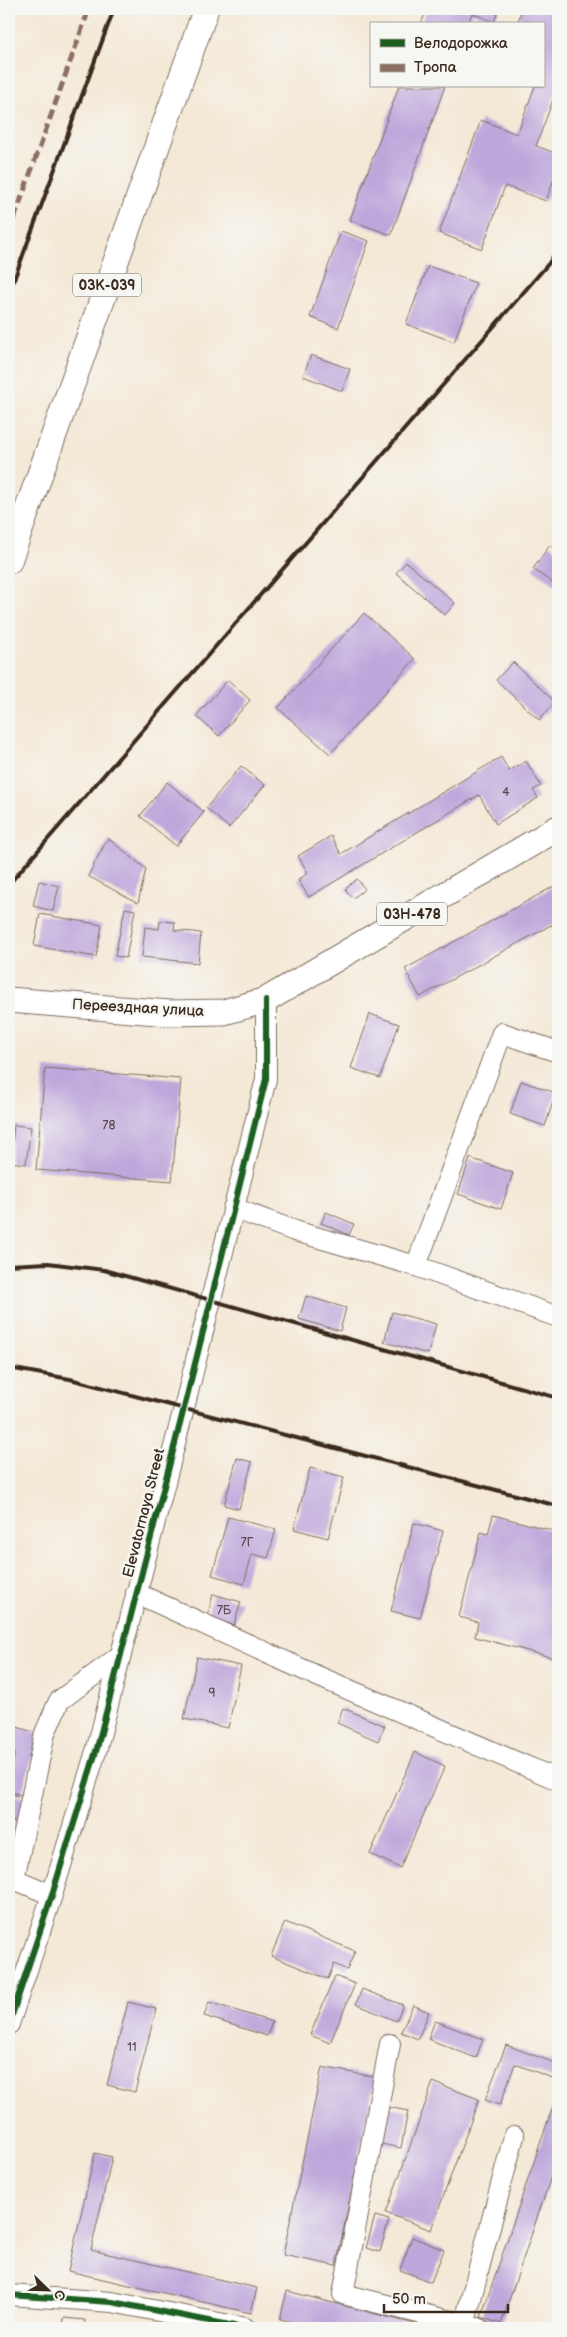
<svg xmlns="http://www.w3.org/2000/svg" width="567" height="2337" font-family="'Balsamiq Sans',sans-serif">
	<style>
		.building { fill: #bea7db }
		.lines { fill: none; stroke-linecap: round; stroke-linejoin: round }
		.minor-casing { stroke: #7c6c5e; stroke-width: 22 }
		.major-casing { stroke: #7c6c5e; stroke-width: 27 }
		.minor { stroke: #fff; stroke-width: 20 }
		.major { stroke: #fff; stroke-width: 25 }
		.rail { stroke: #3b2a1e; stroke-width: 4 }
		.quiet { stroke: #8d6e63; stroke-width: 5; stroke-dasharray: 10 5; stroke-linecap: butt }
		.cycleway-casing { stroke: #f6f6f2; stroke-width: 9 }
		.cycleway { stroke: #1b5e20; stroke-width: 6 }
		.labels { text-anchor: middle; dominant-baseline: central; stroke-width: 4.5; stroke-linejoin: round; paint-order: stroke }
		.number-label { font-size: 12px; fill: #5c494d }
		.shield { fill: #f6f6f2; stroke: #73675e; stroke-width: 1 }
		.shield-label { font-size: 14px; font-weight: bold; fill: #3b2a1e }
		.street-label { font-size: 15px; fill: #3b2a1e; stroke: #f6f6f2 }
	</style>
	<rect width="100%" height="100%" fill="#f6f6f2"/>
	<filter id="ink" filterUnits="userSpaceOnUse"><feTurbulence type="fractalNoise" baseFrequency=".02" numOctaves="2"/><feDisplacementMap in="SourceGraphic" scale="10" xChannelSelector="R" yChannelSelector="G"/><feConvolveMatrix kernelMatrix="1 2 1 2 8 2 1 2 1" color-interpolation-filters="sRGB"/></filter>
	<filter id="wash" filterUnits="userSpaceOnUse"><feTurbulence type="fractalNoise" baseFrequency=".0096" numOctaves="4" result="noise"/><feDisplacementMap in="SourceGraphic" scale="20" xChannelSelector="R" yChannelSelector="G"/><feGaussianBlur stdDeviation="1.12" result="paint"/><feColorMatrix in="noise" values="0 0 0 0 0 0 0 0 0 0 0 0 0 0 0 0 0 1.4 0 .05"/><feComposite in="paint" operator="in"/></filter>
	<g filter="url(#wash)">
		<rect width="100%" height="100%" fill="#f4e8d6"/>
		<g id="blocks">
			<path class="building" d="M427,9H499L494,22L472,13L468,24H421Z
				M522,9H558V86L536,146L558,154V168L546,201L505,186L482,249L439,233L481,120L517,134L535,86H543V24H517Z
				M399,86H445L391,235L350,220Z
				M341,231L369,241L338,328L310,317Z
				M428,266L476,283L454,342L406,324Z
				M311,355L350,369L342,391L303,376Z
				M550,545L558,551V587L533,569Z
				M406,562L455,603L445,615L396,573Z
				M364,613L415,659L330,754L278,708Z
				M513,662L555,702L539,720L496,680Z
				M228,680L250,700L219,736L196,716Z
				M501,757L509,771L526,761L541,786L533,790L538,798L496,824L479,795L309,897L298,880L308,873L298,856L331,836L341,854Z
				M241,766L265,785L229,828L206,808Z
				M167,782L204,812L176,846L140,816Z
				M108,838L146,869L138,903L88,876Z
				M357,879L365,889L353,898L345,889Z
				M39,881L59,886L53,911L33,906Z
				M558,884V931L551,925L420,997L405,969Z
				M125,908L135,910L126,958L115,956Z
				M40,914L102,925L96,957L34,946Z
				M160,921L175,922L174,930L201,933L198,963L142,957L145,927L159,929Z
				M370,1014L399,1024L380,1078L351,1068Z
				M45,1068L181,1079L172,1181L36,1170Z
				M521,1081L556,1093L545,1126L510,1114Z
				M14,1125L31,1127L26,1164L10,1162Z
				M470,1158L513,1173L501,1209L458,1194Z
				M326,1212L354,1224L349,1235L321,1223Z
				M306,1296L346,1308L340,1331L299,1319Z
				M392,1312L436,1324L428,1354L384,1342Z
				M237,1458L252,1462L239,1509L224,1505Z
				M310,1468L344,1477L328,1538L294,1529Z
				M493,1515L558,1532V1659L475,1637L478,1622L459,1617L481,1532L488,1534Z
				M228,1517L276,1529L268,1558L252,1554L244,1584L212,1575Z
				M414,1523L443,1531L420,1618L391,1611Z
				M213,1594L241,1602L234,1625L207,1618Z
				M197,1657L241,1666L228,1728L184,1719Z
				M343,1708L385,1726L378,1741L337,1723Z
				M10,1725L51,1737L32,1758L21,1795L9,1791V1774L15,1753L9,1751Z
				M415,1752L445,1766L400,1868L370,1854Z
				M9,1793L26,1799L18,1823L9,1820Z
				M285,1922L355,1951L347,1970L334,1964L328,1979L271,1956Z
				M335,1976L355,1984L330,2043L310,2035Z
				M362,1989L403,2005L396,2021L356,2004Z
				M128,2002L156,2009L135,2092L107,2085Z
				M209,2002L272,2022L267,2036L204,2016Z
				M413,2005L429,2012L418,2039L401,2032Z
				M435,2021L483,2039L476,2058L428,2039Z
				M506,2045L558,2064V2070L555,2079L515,2064L500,2105L485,2100Z
				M322,2067L375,2077L336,2266L283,2255Z
				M433,2082L479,2099L431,2230L386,2213Z
				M555,2100L558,2101V2156L501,2324L481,2317Z
				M383,2106L408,2111L401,2148L376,2143Z
				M95,2153L112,2157L91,2250L257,2288L251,2313L68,2271Z
				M375,2216L389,2220L380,2252L366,2248Z
				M412,2237L444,2250L431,2282L400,2270Z
				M287,2291L430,2328H317L280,2319Z
				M64,2318L85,2320L84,2328H63Z"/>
		</g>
	</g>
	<g filter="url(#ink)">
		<use href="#blocks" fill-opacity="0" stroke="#7c6c5e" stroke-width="1"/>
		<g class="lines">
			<defs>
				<path id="minor" d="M233,1208L295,1231L416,1266L558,1317
					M416,1266L502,1033L558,1052
					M136,1593L315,1675L558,1780
					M52,1895L14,1879L45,1733L59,1701L121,1655
					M9,2024L52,1895L97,1748L184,1408L266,1079V1000
					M390,2044L343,2294L478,2328
					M9,2295L112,2302L245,2328
					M464,2325L514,2136"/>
				<path id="major" d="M9,561L206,9
					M9,1000L169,1013L224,1012L266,1000L558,828"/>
			</defs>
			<use href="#minor" class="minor-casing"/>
			<use href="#major" class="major-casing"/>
			<use href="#minor" class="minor"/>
			<use href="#major" class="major"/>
			<path class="rail" d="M9,293L114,9
				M9,884L549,263L558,249
				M9,1265L48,1263L104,1270L558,1398
				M9,1368L70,1379L558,1506"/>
			<path class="quiet" d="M9,233L89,9"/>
			<defs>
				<path id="cycleway" d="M9,2024L52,1895L97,1748L184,1408L266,1079V1000
					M9,2295L112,2302L245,2328"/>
			</defs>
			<use href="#cycleway" class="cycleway-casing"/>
			<use href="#cycleway" class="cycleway"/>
		</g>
	</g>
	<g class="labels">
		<g class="number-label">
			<text x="506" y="792">4</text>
			<text x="109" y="1125">78</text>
			<text x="247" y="1542">7Г</text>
			<text x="224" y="1610">7Б</text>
			<text x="212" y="1693">9</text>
			<text x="132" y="2047">11</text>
		</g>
		<g class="shield">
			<rect x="73" y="273.5" width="68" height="23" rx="4"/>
			<rect x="377" y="902.5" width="70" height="23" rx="4"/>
		</g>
		<g class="shield-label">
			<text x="107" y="285">03К-039</text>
			<text x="412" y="914">03Н-478</text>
		</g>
		<g class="street-label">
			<text transform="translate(138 1008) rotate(3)">Переездная улица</text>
			<text transform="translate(144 1513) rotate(-76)">Elevatornaya Street</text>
		</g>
	</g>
	<rect width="567" height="2337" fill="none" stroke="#f6f6f2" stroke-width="30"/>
	<rect x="370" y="22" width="175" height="65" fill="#f6f6f2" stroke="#aba49d"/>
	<rect x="380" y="39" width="25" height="8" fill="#1b5e20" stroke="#aba49d"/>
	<text x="414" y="48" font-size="15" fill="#3b2a1e">Велодорожка</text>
	<rect x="380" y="64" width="25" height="8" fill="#8d6e63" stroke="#aba49d"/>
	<text x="414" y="72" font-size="15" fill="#3b2a1e">Тропа</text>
	<g transform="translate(48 2290) rotate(113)" stroke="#f6f6f2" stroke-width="4" paint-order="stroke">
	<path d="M0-4L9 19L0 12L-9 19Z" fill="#3b2a1e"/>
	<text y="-8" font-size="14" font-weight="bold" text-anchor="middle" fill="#3b2a1e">С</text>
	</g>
	<path d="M384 2304v8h124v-8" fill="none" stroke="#3b2a1e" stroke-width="2.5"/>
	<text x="392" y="2304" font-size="15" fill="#3b2a1e" stroke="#f6f6f2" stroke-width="4" paint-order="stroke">50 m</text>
</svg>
